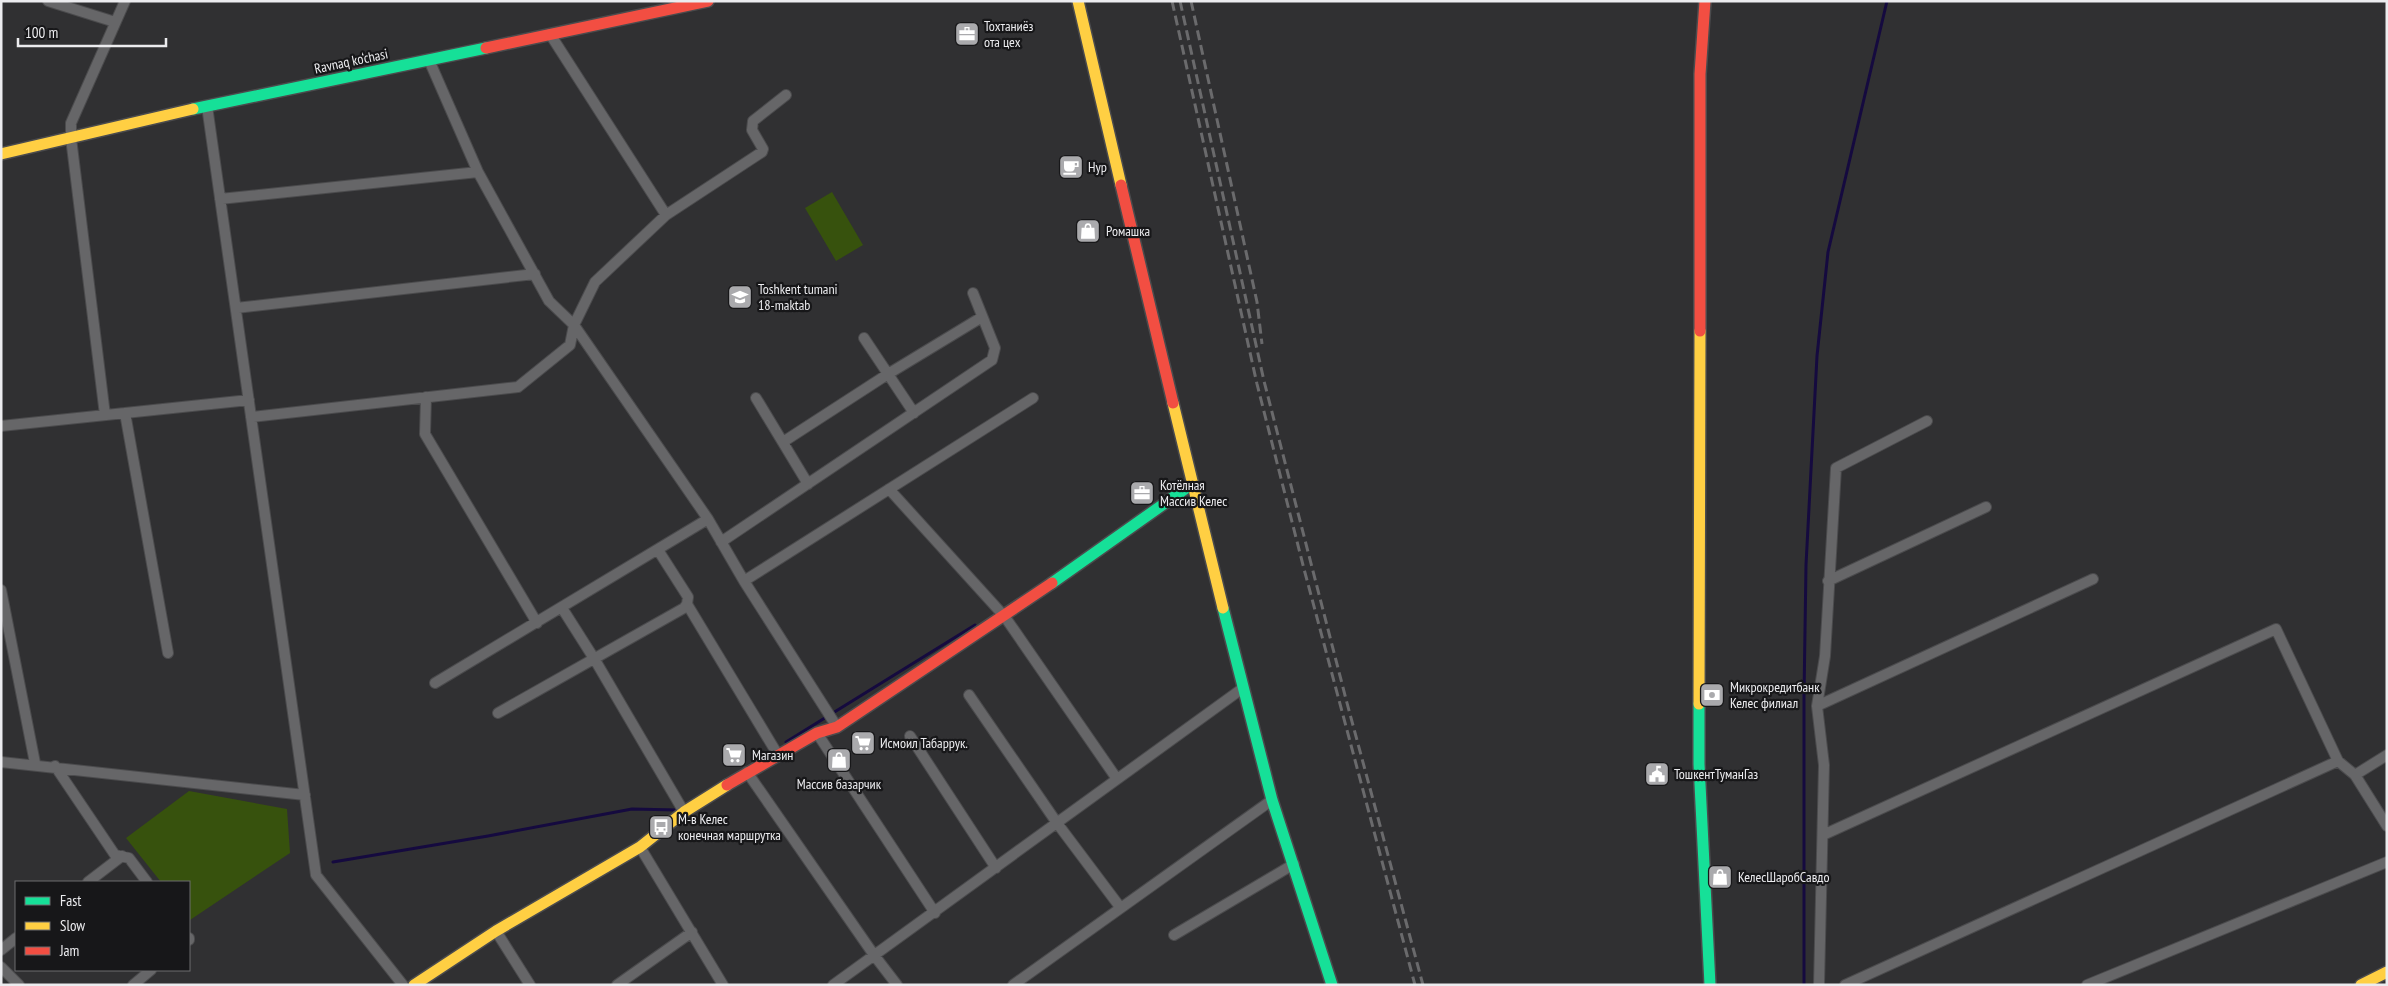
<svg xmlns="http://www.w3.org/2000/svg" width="2388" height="986" font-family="'PT Sans Narrow',sans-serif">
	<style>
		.green { fill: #37520d }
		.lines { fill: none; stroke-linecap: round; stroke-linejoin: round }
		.stream { stroke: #150a3f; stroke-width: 3 }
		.street-casing { stroke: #4b4b4d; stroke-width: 12 }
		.fast-casing { stroke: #4b4b4d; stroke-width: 14 }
		.slow-casing { stroke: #4b4b4d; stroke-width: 14 }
		.jam-casing { stroke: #4b4b4d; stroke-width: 14 }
		.street { stroke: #666668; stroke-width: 10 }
		.fast { stroke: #16e098; stroke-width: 11 }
		.slow { stroke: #ffcf43; stroke-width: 11 }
		.jam { stroke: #f24e42; stroke-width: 11 }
		.rail { stroke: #6a6a6c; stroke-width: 3; stroke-dasharray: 10 5; stroke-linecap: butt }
		.labels { text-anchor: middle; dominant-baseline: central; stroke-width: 4.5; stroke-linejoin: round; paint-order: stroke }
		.poi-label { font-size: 14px; fill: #ececef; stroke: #171719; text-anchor: start }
		.street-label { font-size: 14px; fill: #ececef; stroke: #171719 }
	</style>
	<rect width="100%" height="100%" fill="#303032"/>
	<path class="green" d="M832,192L863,245L836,261L805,208Z
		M189,791L287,809L290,853L190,920L189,882H161L126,838Z"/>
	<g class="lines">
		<path class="stream" d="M786,742L975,625
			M333,862L488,836L632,809L677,810
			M1804,985V696L1806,565L1817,356L1828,252L1887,1"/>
		<defs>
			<path id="street" d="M48,1L115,22
				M550,34L666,215
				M429,60L478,172L549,301L574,325L708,519L744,581L837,727
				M207,106L316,875L403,985
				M220,199L478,172
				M236,308L535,274
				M864,338L914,413
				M426,397L425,434L537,623
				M756,398L808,484
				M125,413L168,653
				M105,415L71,138V123L125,1
				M251,417L518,387L570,345L574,325L595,282L666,215L762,152L763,149L752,130L753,121L786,95
				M1,426L249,400
				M783,442L888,374L982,317
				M889,489L1005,617L1117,779
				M721,542L992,360L995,348L973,293
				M744,581L1033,398
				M1828,581L1986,507
				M1,590L35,763
				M687,604L778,755
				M562,608L595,660L684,812
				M435,683L708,519
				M969,695L1057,823L1120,907
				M1817,706L2093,579
				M498,713L684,608L687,604L688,597L658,550
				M817,733L935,913
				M910,736L996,868
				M1,762L305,795
				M55,766L115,855L129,858L147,882
				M747,772L874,955L897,985
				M2355,775L2387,755
				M1823,835L2276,629L2338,761L2355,775L2387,826
				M640,847L723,985
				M88,882L122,856
				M496,931L530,985
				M1174,935L1294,864
				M189,938V940
				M1,950L16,938
				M1,967L19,985
				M133,985L151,970
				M617,985L692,932
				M833,985L1243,688
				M1013,985L1272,800
				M1819,985L1824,765L1817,706L1825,656L1836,468L1927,421
				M1845,985L2338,761
				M2087,985L2387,862"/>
			<path id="fast" d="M193,109L486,48
				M1052,583L1192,484
				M1223,608L1272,800L1332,985
				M1699,704V764L1710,985"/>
			<path id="slow" d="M1078,1L1121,185
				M1,154L193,109
				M1173,403L1223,608
				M1699,704L1700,331
				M414,985L496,931L640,847L684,812L727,785
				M2361,985L2387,972"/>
			<path id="jam" d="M486,48L708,1
				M1121,185L1173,403
				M1700,331V74L1705,1
				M727,785L817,733L837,727L1052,583"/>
		</defs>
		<use href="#street" class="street-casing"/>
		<use href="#fast" class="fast-casing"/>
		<use href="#slow" class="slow-casing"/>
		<use href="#jam" class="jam-casing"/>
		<use href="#street" class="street"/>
		<use href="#fast" class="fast"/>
		<use href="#slow" class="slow"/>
		<use href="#jam" class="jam"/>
		<path class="rail" d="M1172,1L1257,384L1304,569L1415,985
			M1180,1L1264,381L1347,703L1423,985
			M1191,1L1257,302L1262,344"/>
	</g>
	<defs>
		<symbol id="office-square" viewBox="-11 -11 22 22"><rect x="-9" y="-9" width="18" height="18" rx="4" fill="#aaaaad" stroke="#171719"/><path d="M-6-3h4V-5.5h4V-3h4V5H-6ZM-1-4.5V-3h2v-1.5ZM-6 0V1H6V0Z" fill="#fff"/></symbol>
		<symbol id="cafe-square" viewBox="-11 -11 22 22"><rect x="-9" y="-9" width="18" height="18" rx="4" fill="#aaaaad" stroke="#171719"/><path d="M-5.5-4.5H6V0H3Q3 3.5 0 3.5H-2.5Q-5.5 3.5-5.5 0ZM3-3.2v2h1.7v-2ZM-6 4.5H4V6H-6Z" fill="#fff"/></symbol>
		<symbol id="shop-square" viewBox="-11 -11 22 22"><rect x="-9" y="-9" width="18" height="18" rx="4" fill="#aaaaad" stroke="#171719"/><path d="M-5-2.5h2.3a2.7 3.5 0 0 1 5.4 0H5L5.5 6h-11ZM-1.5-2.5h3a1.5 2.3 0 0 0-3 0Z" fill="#fff"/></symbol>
		<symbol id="school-square" viewBox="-11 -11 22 22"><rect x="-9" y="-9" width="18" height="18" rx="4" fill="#aaaaad" stroke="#171719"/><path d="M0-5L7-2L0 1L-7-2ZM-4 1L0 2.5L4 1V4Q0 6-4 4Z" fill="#fff"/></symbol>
		<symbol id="bank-square" viewBox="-11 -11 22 22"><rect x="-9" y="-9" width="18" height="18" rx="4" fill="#aaaaad" stroke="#171719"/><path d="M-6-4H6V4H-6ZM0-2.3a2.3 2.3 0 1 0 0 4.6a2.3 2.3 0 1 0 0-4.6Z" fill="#fff"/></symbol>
		<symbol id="supermarket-square" viewBox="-11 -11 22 22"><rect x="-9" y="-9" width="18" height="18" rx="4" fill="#aaaaad" stroke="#171719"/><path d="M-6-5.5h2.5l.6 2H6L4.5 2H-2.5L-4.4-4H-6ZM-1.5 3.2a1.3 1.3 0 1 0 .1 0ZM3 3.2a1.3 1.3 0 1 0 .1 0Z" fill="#fff"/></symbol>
		<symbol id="civic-square" viewBox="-11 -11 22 22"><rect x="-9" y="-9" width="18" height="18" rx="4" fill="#aaaaad" stroke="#171719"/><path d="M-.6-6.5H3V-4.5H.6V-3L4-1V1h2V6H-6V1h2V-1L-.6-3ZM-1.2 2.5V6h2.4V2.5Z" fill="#fff"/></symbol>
		<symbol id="bus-square" viewBox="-11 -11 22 22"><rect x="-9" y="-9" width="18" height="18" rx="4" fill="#aaaaad" stroke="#171719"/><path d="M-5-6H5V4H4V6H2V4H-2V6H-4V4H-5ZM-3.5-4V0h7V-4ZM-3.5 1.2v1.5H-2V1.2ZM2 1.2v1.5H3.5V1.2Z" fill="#fff"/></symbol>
	</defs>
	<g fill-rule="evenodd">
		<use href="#office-square" x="953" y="20" width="28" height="28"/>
		<use href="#cafe-square" x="1057" y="153" width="28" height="28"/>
		<use href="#shop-square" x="1074" y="217" width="28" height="28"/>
		<use href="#school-square" x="726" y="283" width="28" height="28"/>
		<use href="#office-square" x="1128" y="479" width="28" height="28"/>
		<use href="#bank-square" x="1698" y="681" width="28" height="28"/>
		<use href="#supermarket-square" x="849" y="729" width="28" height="28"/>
		<use href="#supermarket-square" x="720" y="741" width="28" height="28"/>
		<use href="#shop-square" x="825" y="746" width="28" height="28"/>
		<use href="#civic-square" x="1643" y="760" width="28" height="28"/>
		<use href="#bus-square" x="647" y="813" width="28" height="28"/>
		<use href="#shop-square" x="1706" y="863" width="28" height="28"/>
	</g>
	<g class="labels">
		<g class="poi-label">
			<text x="984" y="26">Тохтаниёз<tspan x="984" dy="16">ота цех</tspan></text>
			<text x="1088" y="167">Нур</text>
			<text x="1106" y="231">Ромашка</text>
			<text x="758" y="289">Toshkent tumani<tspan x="758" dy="16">18-maktab</tspan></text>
			<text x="1160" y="485">Котёлная<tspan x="1160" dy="16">Массив Келес</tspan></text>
			<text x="1730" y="687">Микрокредитбанк<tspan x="1730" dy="16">Келес филиал</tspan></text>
			<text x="880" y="743">Исмоил Табаррук.</text>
			<text x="752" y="755">Магазин</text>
			<text x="1674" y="774">ТошкентТуманГаз</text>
			<text x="839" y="784" text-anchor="middle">Массив базарчик</text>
			<text x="678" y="819">М-в Келес<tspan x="678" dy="16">конечная маршрутка</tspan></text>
			<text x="1738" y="877">КелесШаробСавдо</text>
		</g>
		<g class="street-label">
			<text transform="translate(351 61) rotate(-12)">Ravnaq ko‘chasi</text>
		</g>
	</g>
	<rect width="2388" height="986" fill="none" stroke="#ececef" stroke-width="5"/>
	<rect x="15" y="881" width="175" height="90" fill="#171719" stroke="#6c6c6f"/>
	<rect x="25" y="897" width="25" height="8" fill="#16e098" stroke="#6c6c6f"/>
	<text x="60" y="906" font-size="15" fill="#ececef">Fast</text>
	<rect x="25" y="922" width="25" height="8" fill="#ffcf43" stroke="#6c6c6f"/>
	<text x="60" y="931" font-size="15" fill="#ececef">Slow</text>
	<rect x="25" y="947" width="25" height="8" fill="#f24e42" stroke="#6c6c6f"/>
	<text x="60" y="956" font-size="15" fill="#ececef">Jam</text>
	<path d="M18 38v8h148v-8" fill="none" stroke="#ececef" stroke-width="2.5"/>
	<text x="25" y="38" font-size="15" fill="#ececef" stroke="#171719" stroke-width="4" paint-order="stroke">100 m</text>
</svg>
